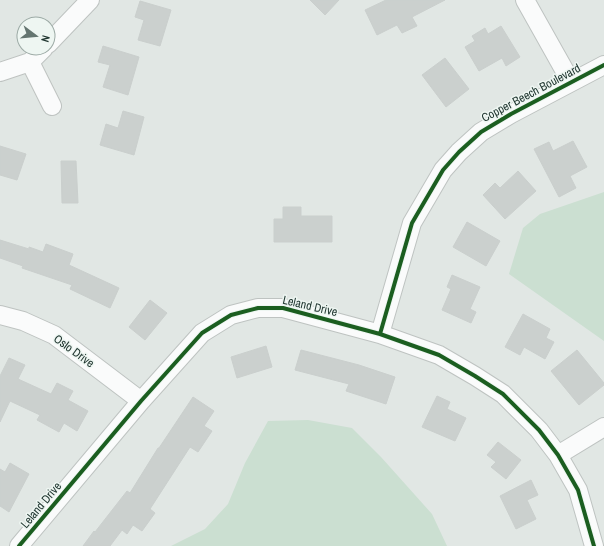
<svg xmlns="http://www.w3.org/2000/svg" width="604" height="546" font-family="'Archivo Narrow',sans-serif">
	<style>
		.green { fill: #cbdfd1 }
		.building { fill: #cbd0ce; stroke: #cacfcd }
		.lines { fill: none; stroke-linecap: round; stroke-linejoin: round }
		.minor-casing { stroke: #bec3c1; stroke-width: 20 }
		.minor { stroke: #fafbfb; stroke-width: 18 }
		.cycleway-casing { stroke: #eef6f2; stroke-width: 6 }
		.cycleway { stroke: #1b5e20; stroke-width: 4 }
		.labels { text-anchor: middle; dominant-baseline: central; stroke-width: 3; stroke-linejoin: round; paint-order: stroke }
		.street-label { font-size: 12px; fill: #213731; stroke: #eef6f2 }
	</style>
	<rect width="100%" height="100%" fill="#e1e7e4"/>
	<path class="green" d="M604,192V341L509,274L523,228L540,214Z
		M308,420L352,428L381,457L432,514L447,546H171L205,529L228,504L245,463L268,421Z"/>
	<path class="building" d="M310,0H339L325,15Z
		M386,0H445L412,17L417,26L402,33L397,25L377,35L365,10Z
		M140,1L171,10L160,46L138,40L144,20L135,17Z
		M501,26L520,57L506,66L502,58L479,71L465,47L475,41L472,36L485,28L488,34Z
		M103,46L139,57L128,95L103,87L110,65L98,62Z
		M445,58L469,89L446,107L422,75Z
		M123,111L144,117L134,155L100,145L106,124L118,128Z
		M573,141L587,167L570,176L576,188L559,197L534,149L549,142L553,151Z
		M0,146L26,154L17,180L0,175Z
		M61,161H76L78,203H62Z
		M518,171L536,191L505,219L483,195L495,183L500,188Z
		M283,207H301V216H332V242H274V219H283Z
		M467,222L500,241L486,266L453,247Z
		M0,240L29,249V247L43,252L46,244L73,254L69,265L119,288L110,308L70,289L72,285L22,268L23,266L0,258Z
		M452,275L480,287L470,309L476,312L471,323L442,310L451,289L447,287Z
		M150,300L167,313L145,340L129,327Z
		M523,314L550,329L546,338L554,342L545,359L524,347L520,355L505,347Z
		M266,346L272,367L237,378L231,357Z
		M301,350L359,365L395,377L386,404L346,391L349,384L295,370Z
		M577,350L604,383V385L579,405L551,371Z
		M9,358L25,365L18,379L51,394L57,383L73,391L68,400L88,411L77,431L64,423L59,432L37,420L40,415L10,401L0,422V376Z
		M437,396L450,402L447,409L466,418L455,441L422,427Z
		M193,397L214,411L204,426L212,431L198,452L190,447L150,509L155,513L142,531L133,525L127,534L122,530L110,546H83L94,531L95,532L127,491L130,493L158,448H159Z
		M498,442L521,460L506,479L491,467L496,462L487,455Z
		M10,463L29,474L9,512L0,506V469L5,472Z
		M531,480L538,495L527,500L536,519L516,529L500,496Z"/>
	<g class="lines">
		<defs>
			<path id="minor" d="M525,0L571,82
				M48,44L90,0
				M30,62L52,106
				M0,72L30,62L44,48
				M0,315L23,321L54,335L141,401
				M380,334L412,223L443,170L459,152L481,132L511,114L604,65
				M558,455L604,427
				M19,546L141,401L202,333L231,315L258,308H283L380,334L439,355L475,376L503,394L539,430L558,455L578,490L594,546"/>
		</defs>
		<use href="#minor" class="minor-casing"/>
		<use href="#minor" class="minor"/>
		<defs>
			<path id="cycleway" d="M380,334L412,223L443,170L459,152L481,132L511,114L604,65
				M19,546L141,401L202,333L231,315L258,308H283L380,334L439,355L475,376L503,394L539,430L558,455L578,490L594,546"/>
		</defs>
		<use href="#cycleway" class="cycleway-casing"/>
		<use href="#cycleway" class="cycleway"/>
	</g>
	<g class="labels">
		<g class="street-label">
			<text transform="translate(531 93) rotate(-28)">Copper Beech Boulevard</text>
			<text transform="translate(310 306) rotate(13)">Leland Drive</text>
			<text transform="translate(74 351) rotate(36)">Oslo Drive</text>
			<text transform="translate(41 505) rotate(-50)">Leland Drive</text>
		</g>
	</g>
	<g transform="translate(36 36) rotate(106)"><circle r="19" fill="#eef6f2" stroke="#9caaa5"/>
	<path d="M0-3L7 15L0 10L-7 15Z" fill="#647570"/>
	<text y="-6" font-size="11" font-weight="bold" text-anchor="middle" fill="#213731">N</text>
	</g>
</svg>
